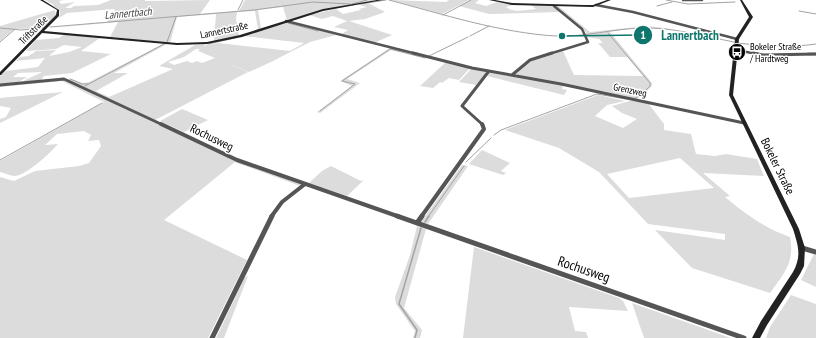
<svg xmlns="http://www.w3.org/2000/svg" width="816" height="338" font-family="'PT Sans Narrow',sans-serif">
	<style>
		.green { fill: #dcdcdc; fill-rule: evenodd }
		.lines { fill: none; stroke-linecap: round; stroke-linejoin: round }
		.stream-far1 { stroke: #a3a3a3; stroke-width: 1 }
		.stream { stroke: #a3a3a3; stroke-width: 1.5 }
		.street-far3 { stroke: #555; stroke-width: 2.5 }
		.street-far2 { stroke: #555; stroke-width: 3 }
		.street-far1 { stroke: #555; stroke-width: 4 }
		.street { stroke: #555; stroke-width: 5 }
		.secondary { fill: #222; fill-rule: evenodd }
		.labels { text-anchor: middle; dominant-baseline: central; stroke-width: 3; stroke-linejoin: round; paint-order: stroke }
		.far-street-label { font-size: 10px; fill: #000; stroke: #fff }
		.far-poi-label { font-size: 10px; fill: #000; stroke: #fff; text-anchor: start }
		.far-water-label { font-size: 11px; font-style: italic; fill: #444; stroke: #fff }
		.street-label { font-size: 12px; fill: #000; stroke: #fff }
		.near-street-label { font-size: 14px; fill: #000; stroke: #fff }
		.leader { fill: none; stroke: #0f766e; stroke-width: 1.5 }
		.callout-dot { fill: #0f766e; stroke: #fff; stroke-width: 1.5 }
		.mark-label { font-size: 12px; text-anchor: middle; font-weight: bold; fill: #fff }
		.callout-label { font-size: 13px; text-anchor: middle; font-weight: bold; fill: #0f766e; stroke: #fff; stroke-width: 3; stroke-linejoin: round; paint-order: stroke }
	</style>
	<rect width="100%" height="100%" fill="#fff"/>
	<path class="green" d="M45,0H64L59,1L61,4L75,2L65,8H71L74,6L98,5L111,0H145V1L210,0L200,14L239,11L245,0H378L327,9L287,20L283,7L258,10L261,28L258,29L255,11L237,12L236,19L239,36L214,41L216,14L177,17L170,43L110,37L118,22L49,28L107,22L115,9L67,13L59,18C61,11 59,9 53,6L54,5Z
		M391,0L446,2L449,0H469L442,14Z
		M471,0H479L475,3L486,6L497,2L512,5L506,7C513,13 526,10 536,9L531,5L553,6L560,12L489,14L459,6Z
		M368,3L385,12L365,19L349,21L392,35L374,43L340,35L348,30L334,27L347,21L333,16L322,19L309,15L336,9L343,14L361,10L359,9L367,7L359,5Z
		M556,6H558L590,32L647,26L673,29L638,28L606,32H610L652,83V86L641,97L636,99L517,75L516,74L531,61L563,51L574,75L643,76L627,57H610L598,43H603L599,39L587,37L586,32Z
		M55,10L56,16L44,28L14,29L0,41V26Z
		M288,22L336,35L310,42L271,62L249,72L221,61L248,72L155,120L210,148L301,185L300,186L235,162L164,220L247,260L208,338H0V177L14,181L35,171L79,166L89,163L101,146L99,140L88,141L91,135L84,131L57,134L45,145L58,144C50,153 27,175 15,176C10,176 5,173 0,172V161L104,102L62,81L0,87V86L72,79L83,83L89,82L163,44H167L114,73H128L96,91L109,97L173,69L159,66L195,45L205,44L204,47L206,45L218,43L290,51L304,43L243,36ZM196,49H200L198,51L215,58L202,63L197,61L192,63L187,61L174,65L168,62L184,57Z
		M65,34L100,38L81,51L111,54L72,73L44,76L41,80L22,82C29,77 36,76 42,72L18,73L13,77H27L19,82L0,84V76L6,71L38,67L45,58L16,61L20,57L29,56L36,51L56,50L49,56L69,52L82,47L64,45L56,49L26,51L36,40L59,38Z
		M390,48L426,57L391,50L347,79L360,83L320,113L317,112L352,86L340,81Z
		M446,62L470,68L459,80L449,78L442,83L440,82L433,88L420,86Z
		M472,68L488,72L476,85L459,82Z
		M490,72L561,85L563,86L562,89L567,90L564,95L487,76Z
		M63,92L0,123V119L6,117L11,108L0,106V98Z
		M598,95L625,101L607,105L595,116L623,128L637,119L622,113L612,106L633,100L648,103L664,124V130L691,134L696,154L715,156L726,154L757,159L764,176L703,173L730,196L725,197C747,215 763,227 790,237C795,263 784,273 770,293L692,268L655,230L725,240V234L648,224L599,172L559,148L505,130ZM680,158L714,188L629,198L607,174Z
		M182,109L208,120L184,132L160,121Z
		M482,150L510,163L501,171L506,173L503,175L469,164Z
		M462,165L468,166L428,224L421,222Z
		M331,166L361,181L364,180L347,196L309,183L322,171Z
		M417,226L426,229L404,308L422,330L420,338H413L415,331L396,304L395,297L410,255Z
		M474,247L619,298L623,301L628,311L569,307L575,331L586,332L588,338H463Z
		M814,254L816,255V287L801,280Z
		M248,276L224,338H216L245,277Z
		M791,295L816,304V338H766L770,327Z
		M632,303L731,338H644Z"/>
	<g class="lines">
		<path class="stream-far1" d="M389,0C442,14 501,33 556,36C585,37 612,29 641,28C672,27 703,36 734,42
			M666,0L688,4L735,2
			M352,4L367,0
			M360,4L386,0
			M657,6L672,2
			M238,10L243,0
			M799,11L816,14
			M443,15L471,0
			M288,23L318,31
			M50,27L254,10L313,2L350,4
			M0,28L21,30L43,28
			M608,33L650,83V86L641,95L635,98
			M470,36L489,26
			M0,42L14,30
			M167,42L176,17
			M737,43C764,46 789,48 816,44
			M208,44L235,38
			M429,56L468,37
			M70,79L82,84H88
			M85,86L164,44
			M320,111L355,84L342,81L390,49L425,58
			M494,135L501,130L597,94L626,99
			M0,160L102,103
			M466,162L491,138
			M428,217L464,166"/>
		<path class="stream" d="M425,222L429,216
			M415,338L417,330L399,304L421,228"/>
		<path class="street-far3" d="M683,0H702
			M596,5L633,12L737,39
			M286,21L417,54
			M735,50L758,54
			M549,54L588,42L582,29L554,6
			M808,54H816"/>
		<path class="street-far2" d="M413,53L472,68L561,84L744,123
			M753,53L763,55L816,54
			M512,75L530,60L552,53
			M0,85L64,79L163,125
			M483,125L462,106L489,71"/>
		<path class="street-far1" d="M161,124L237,160L400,217
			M271,217L282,202L305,184
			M421,217L484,129L482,124"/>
		<path class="street" d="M397,216L744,338
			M417,223L422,216
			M802,248L816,252
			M212,338L272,216"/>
		<path class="secondary" d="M40,0H43L59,10V16L44,31L177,43L207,42L240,35L323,9L377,0H383L323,11L242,37L207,44L177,45L42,33L1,75H0V72L56,15L57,10Z
			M489,0H495L512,3L584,5H593L607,0H611L593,7L512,5Z
			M740,0H742L753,17L739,39L733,95L799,229L805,248L804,266L800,274L767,325L760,338H752L761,321L793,272C802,256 798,245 793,229L729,95L735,39L749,17Z"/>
	</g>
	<defs>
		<symbol id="bus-disc" viewBox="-11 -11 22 22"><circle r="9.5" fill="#000" stroke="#fff"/><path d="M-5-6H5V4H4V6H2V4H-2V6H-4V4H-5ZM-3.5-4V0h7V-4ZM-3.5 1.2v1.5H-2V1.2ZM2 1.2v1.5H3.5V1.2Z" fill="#fff"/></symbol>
	</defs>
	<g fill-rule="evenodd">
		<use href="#bus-disc" x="727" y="42" width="20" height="20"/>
	</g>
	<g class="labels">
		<g class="far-street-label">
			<text transform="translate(33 30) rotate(-45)">Triftstraße</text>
			<text transform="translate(224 30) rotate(-12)">Lannertstraße</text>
			<text transform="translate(630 90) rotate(12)">Grenzweg</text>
		</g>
		<g class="far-poi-label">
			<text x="750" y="46">Bokeler Straße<tspan x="750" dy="12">/ Hardtweg</tspan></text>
		</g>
		<g class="far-water-label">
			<text transform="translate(128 13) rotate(-5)">Lannertbach</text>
		</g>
		<g class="street-label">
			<text transform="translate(212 137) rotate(26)">Rochusweg</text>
			<text transform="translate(778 166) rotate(64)">Bokeler Straße</text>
		</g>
		<g class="near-street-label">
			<text transform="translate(584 269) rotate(19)">Rochusweg</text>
		</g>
	</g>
	<path class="leader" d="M562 36L643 35"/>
	<g class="callout-dot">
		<circle cx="562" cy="36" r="4"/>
		<circle cx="643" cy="35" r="10"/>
	</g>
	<g class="mark-label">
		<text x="643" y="39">1</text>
	</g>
	<g class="callout-label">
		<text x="690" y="40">Lannertbach</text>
	</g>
</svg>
